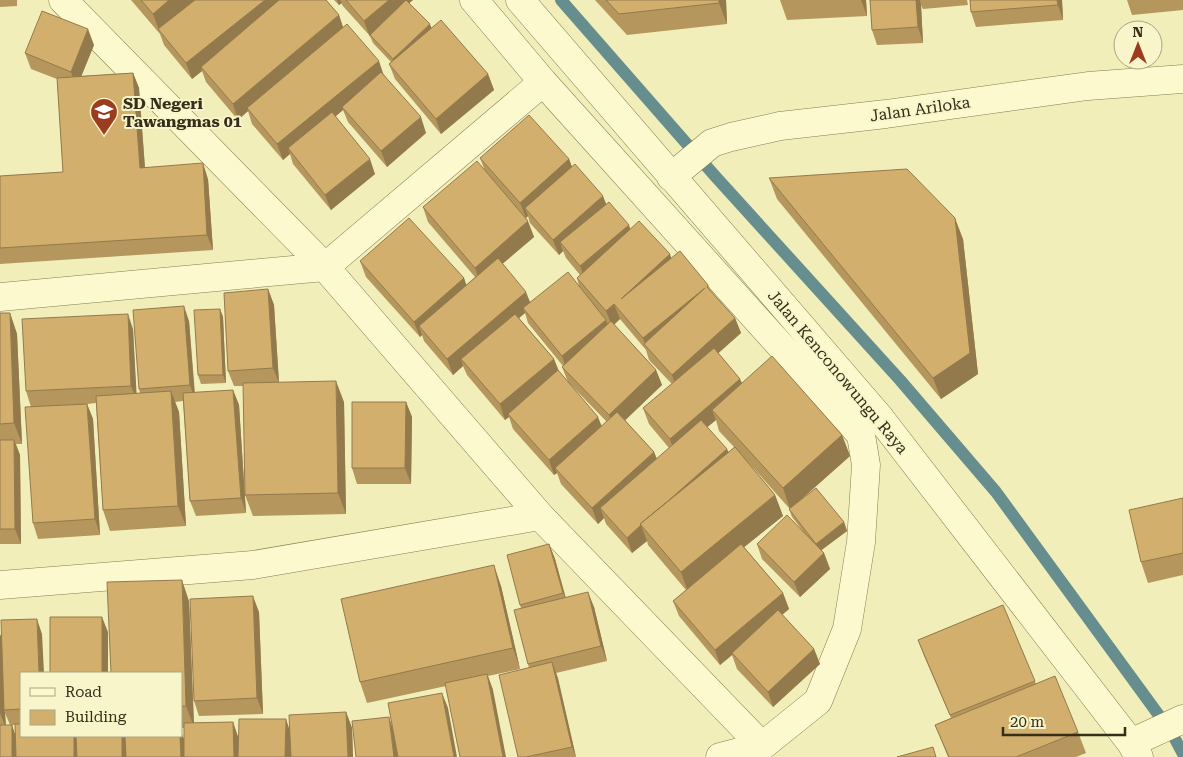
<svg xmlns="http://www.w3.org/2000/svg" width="1183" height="757" font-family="'Roboto Serif',serif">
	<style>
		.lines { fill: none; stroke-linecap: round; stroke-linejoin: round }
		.stream { stroke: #668e8e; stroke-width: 12 }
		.street-casing { stroke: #887c53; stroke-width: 29 }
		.street { stroke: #fbf9cd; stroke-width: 28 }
		.wall { fill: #b5965d; fill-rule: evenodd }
		.shaded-wall { fill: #937a4c }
		.building { fill: #d2af6c; stroke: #937a4c }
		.labels { text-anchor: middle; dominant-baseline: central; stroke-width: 4; stroke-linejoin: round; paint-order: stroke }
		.poi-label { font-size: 16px; font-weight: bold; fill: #362e19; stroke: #f8f5ca; text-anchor: start }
		.street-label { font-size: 16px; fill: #362e19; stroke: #f8f5ca }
	</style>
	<rect width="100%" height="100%" fill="#f1eeba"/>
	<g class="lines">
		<path class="stream" d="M561,0L715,176L900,380L996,492L1158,714L1174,737L1183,754"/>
		<defs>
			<path id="street" d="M63,0L325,267L540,516L762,746
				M474,0L543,82L861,435L866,465L861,542L847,629L818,701L762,746L720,757
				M520,0L880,418L1131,743L1139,757
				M671,177L712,143L731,137L780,126L886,114L1088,86L1183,79
				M0,297L325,267L543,82
				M0,585L253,565L540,516
				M1131,743L1183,719"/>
		</defs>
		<use href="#street" class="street-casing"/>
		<use href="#street" class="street"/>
	</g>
	<path class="wall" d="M0,0H17V6L0,7Z
		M131,0H326L339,15L343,28L384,75L426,133L387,167L348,122L343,110L335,117L375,174L331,210L293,164L290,154L283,160L252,124L248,111L238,120L206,82L202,71L192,79L164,45L160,34Z
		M334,0H413L409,3L432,28L488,74L494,90L441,134L395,79L389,64L391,62L373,43L370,36L342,5V3L339,5Z
		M595,0H726L727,24L627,35Z
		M780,0H866L867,16L787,20Z
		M870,0H967L968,5L923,9L921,5L923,43L877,45L872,30Z
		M970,0H1062L1063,20L976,27L971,12Z
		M1127,0H1183V10L1132,15Z
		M94,45L81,76L133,73L139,88L145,167L208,179L213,250L0,264V176L63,172L57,79L31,69L25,53Z
		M480,158L569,159L572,167L606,204L630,229L708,285L711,291L735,318L741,333L718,353L740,379L742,383L842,435L850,456L804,497L844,522L847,531L821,550L824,553L830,569L800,597L762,559L757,544L802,530L792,517L789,509V508L747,461L775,495L783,516L744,547L783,593L789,609L782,615L814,649L820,664L773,707L737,669L732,655L720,665L679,616L673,601L686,590L648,545L647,541L632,553L606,524L604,518L598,524L561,484L557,473L554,475L513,429L509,417L505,420L467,375L463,366L453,375L424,341L422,335L420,337L366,277L360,261L464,278L466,285L475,277L428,222L423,207L485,171ZM528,216L530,223L559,255L563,251L566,258L580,275L577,278L579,286L530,302L502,264L534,237L526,218ZM525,313L528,323L563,366L562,367L568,382L559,372L554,359L519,318ZM620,319L646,350L649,360L672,384L643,408L649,424L669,448L657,459L654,452L625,420L662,385L656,370L614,325ZM570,384L607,422L602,426ZM716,420L719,431L734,447L729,452L707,427Z
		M769,178L963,239L978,374L941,399L777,199Z
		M268,289L274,305L279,382L344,402L346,514L253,516L245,495L244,386H234L228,371Z
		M220,309L223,317L226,383L201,384L198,375Z
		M0,313H10L17,334L22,444H16L20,455L21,544H0Z
		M189,321L195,393L233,390L239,405L246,513L196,516L190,501L183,401L175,402L179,412L186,526L110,531L103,510L96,403L87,404L93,419L100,535L38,539L33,523L31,407L26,391L133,329L136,393H140L139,389Z
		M406,402L412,417L411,484H357L352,468Z
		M1183,498V575L1148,583L1141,562Z
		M549,544L555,559L565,597L594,607L607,661L556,673L576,757H518L529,668L528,664L521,608L520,605Z
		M501,586L520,669L488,676L493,690L446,686L367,703L360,682Z
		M189,601L194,723L233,722L238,737V747L290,729L346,712L352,728L353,757H0V634L1,638L42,634L21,673V736H181V732L184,739V728H181V673ZM5,713L10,725H6ZM12,725H15V735Z
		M1003,605L1036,684L1078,732L1086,753L1076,757H948L935,725L951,718L924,656L918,640Z
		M259,612L263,714L199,716L194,701Z"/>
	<path class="shaded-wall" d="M169,0H201L159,30L153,14Z
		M265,0H289L201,67L202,71L192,79L186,63Z
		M337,0H340L342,3L339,5Z
		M389,0H413L371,36L370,35V37L364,21Z
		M719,0H726L727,24L719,3Z
		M861,0H866L867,16Z
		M916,0H920L921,5L923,43L918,27Z
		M1057,0H1062L1063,20L1058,5Z
		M339,15L344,30L247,108L248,111L238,120L233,104Z
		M430,24L433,33L396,67L393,59Z
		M88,29L94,45L77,87L71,72Z
		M379,61L384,76L342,107L343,110L291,153L288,148L290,154L283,160L277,144Z
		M133,73L139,88L146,183L140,168Z
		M488,74L494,90L441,134L436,119Z
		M421,117L426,133L387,167L381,151Z
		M370,159L375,174L331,210L325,195Z
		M569,159L575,175L525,208L528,216L526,218L520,203Z
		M203,163L208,179L213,250L207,235Z
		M603,196L609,211L560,242L563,251L559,255L553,240Z
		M955,218L963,239L978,374L941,399L933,378Z
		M528,221L534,237L480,283L475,268Z
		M629,225L634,240L586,281L580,266Z
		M670,254L675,269L621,299Z
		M464,278L469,293L419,326L422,335L420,337L414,322Z
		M705,288L646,347L643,338Z
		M268,289L274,305L279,383L273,368Z
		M526,292L532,307L523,308L525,313L465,364L461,359L463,366L453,375L447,359Z
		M614,304L620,319L612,326L606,311Z
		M184,306L189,321L195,400L190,385Z
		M220,309L223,317L226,383L223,375Z
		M10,313L17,334L22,444L14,423Z
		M128,314L133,329L137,401L131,386Z
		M735,318L741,333L677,390L672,375Z
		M606,320L612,335L567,371L562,356Z
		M554,359L560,374L508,414L509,417L505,420L500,404Z
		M656,370L662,385L615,430L609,415Z
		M740,379L746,394L712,410L716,420L675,454L670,439Z
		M336,381L344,402L346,514L338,493Z
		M233,390L239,405L246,513L241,498Z
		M171,391L179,412L186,526L178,506Z
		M406,402L412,417L411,484L405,468Z
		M87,404L93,419L100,535L95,519Z
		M598,417L604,432L555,468L557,473L554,475L549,460Z
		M842,435L850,456L790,509L783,488Z
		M14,440L20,455L21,544L15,529Z
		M727,449L733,465L641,525Z
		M654,452L660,467L600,508L604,518L598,524L592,508Z
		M775,495L783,516L688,592L681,572Z
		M844,522L847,531L819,552L816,544Z
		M641,525L647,541L632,553L627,538Z
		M549,544L555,559L569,609L563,593Z
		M824,553L830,569L800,597L794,582Z
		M494,565L501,586L520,669L513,648Z
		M182,580L189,601L194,727L186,706Z
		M588,592L594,607L607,661L601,646Z
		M783,593L789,609L733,655L732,653V655L720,665L715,650Z
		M253,596L259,612L263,714L257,698Z
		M102,617L108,632V673H102Z
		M37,619L42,634L44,673H39Z
		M0,634L3,642L4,710L5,713L6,729L0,713Z
		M814,649L820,664L773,707L768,692Z
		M552,662L558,678L576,757L572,747Z
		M487,674L493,690L506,757H503Z
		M442,693L448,708L457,757H454Z
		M346,712L352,728L353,757H348Z
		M389,717L394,732L398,757H394Z
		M286,719L291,734V757H285Z
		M233,722L238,737L239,757H234Z
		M12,725L17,740L18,757H12Z
		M181,732L186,744V757H181L180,736H181Z
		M74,736H78L80,757H74Z
		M122,736H127V757H122Z"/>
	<path class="building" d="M141,0H169L153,14Z
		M195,0H265L186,63L158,29Z
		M279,0H326L339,15L233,104L201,67Z
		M346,0H389L364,21Z
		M406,0L430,24L393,59L370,35Z
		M606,0H719V3L619,14Z
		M870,0H916L918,27L872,30Z
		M970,0H1057L1058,5L971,12Z
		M42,11L88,29L71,72L25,53Z
		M441,20L488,74L436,119L389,64Z
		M347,24L379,61L277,144L247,108Z
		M381,72L421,117L381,151L342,107Z
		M133,73L140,168L203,163L207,235L0,248V176L63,172L57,78Z
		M332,112L370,159L325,195L288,148Z
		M529,115L569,159L520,203L480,158Z
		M477,161L528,221L475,268L423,207Z
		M575,164L603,196L553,240L525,208Z
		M907,169L955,218L970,353L933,378L769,178Z
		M609,202L629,225L580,266L560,242Z
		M409,218L464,278L414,322L360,261Z
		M639,221L670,254L621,299L680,251L708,285L707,287L735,318L672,375L644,344L705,288L643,338L614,304L606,311L577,278Z
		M498,258L526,292L447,359L419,326Z
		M568,272L606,320L562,356L523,308Z
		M268,289L273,368L228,371L224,293Z
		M184,306L190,385L139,389L133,310Z
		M220,309L223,375H198L194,310Z
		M0,313H10L14,423L0,424Z
		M128,314L131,386L26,391L22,319Z
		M515,314L554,359L500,404L461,359Z
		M611,321L656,370L609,415L562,367Z
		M714,348L740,379L670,439L643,408Z
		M772,356L842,435L783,488L712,410Z
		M558,370L598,417L549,460L508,414Z
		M336,381L338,493L245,495L243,383Z
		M233,390L241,498L190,501L183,393Z
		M171,391L178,506L103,510L96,396Z
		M352,402H406L405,468H352Z
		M87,404L95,519L33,523L25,407Z
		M617,412L654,452L592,508L555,468Z
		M701,420L727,449L668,501L640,524L641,525L627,538L600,508Z
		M0,440H14L15,529H0Z
		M735,447L775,495L681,572L640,524Z
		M816,488L844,522L816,544L789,509Z
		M1183,498V553L1141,562L1129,510Z
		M787,515L824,553L794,582L757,544Z
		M549,544L563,593L520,605L507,555Z
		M741,544L783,593L715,650L673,601Z
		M494,565L513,648L360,682L341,599Z
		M182,580L186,706H181V673H111L107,582Z
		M588,592L601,646L528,664L514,610Z
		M253,596L257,698L194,701L190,599Z
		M1003,605L1035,681L950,715L918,640Z
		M778,610L814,649L768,692L732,653Z
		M50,617H102V673H50Z
		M37,619L39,673H21V709L4,710L1,620Z
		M552,662L572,747L526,757H518L499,675Z
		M487,674L503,757H460L445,683Z
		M1055,676L1078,732L1016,757H949L935,725Z
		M442,693L454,757H398L388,703Z
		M346,712L348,757H291L289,715Z
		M389,717L394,757H356L352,721Z
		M239,719H286L285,757H238Z
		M233,722L234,757H184V723Z
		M15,724H21V736H74V757H16Z
		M0,725H12V757H0Z
		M76,736H122V757H77Z
		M125,736H180L181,757H126Z
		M933,747L936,757H897Z"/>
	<defs>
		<symbol id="school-pin" viewBox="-11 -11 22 30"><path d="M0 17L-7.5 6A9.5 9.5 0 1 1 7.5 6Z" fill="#9b3c1f" stroke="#f8f5ca"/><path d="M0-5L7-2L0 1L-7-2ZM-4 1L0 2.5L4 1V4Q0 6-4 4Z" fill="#fff"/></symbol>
	</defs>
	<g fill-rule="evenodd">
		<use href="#school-pin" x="88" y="96" width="32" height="43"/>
	</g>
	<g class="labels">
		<g class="poi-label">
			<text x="123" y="103">SD Negeri<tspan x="123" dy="18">Tawangmas 01</tspan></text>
		</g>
		<g class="street-label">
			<text transform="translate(920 109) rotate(-8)">Jalan Ariloka</text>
			<text transform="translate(838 372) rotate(50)">Jalan Kenconowungu Raya</text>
		</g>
	</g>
	<rect x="20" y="672" width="162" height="65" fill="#f8f5ca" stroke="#aaa583"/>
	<rect x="30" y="688" width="25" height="8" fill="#fbf9cd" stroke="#aaa583"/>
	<text x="65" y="697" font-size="15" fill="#362e19">Road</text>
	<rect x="30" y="710" width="25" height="15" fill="#d2af6c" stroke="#aaa583"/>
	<text x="65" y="722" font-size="15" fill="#362e19">Building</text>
	<g transform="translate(1138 45)"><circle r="24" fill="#f8f5ca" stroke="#aaa583"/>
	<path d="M0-4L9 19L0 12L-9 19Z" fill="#9b3c1f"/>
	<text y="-8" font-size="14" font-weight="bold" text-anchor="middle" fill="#362e19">N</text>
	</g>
	<path d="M1003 727v8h122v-8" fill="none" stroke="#362e19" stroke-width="2.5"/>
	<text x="1010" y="727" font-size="15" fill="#362e19" stroke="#f8f5ca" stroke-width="4" paint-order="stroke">20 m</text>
</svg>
